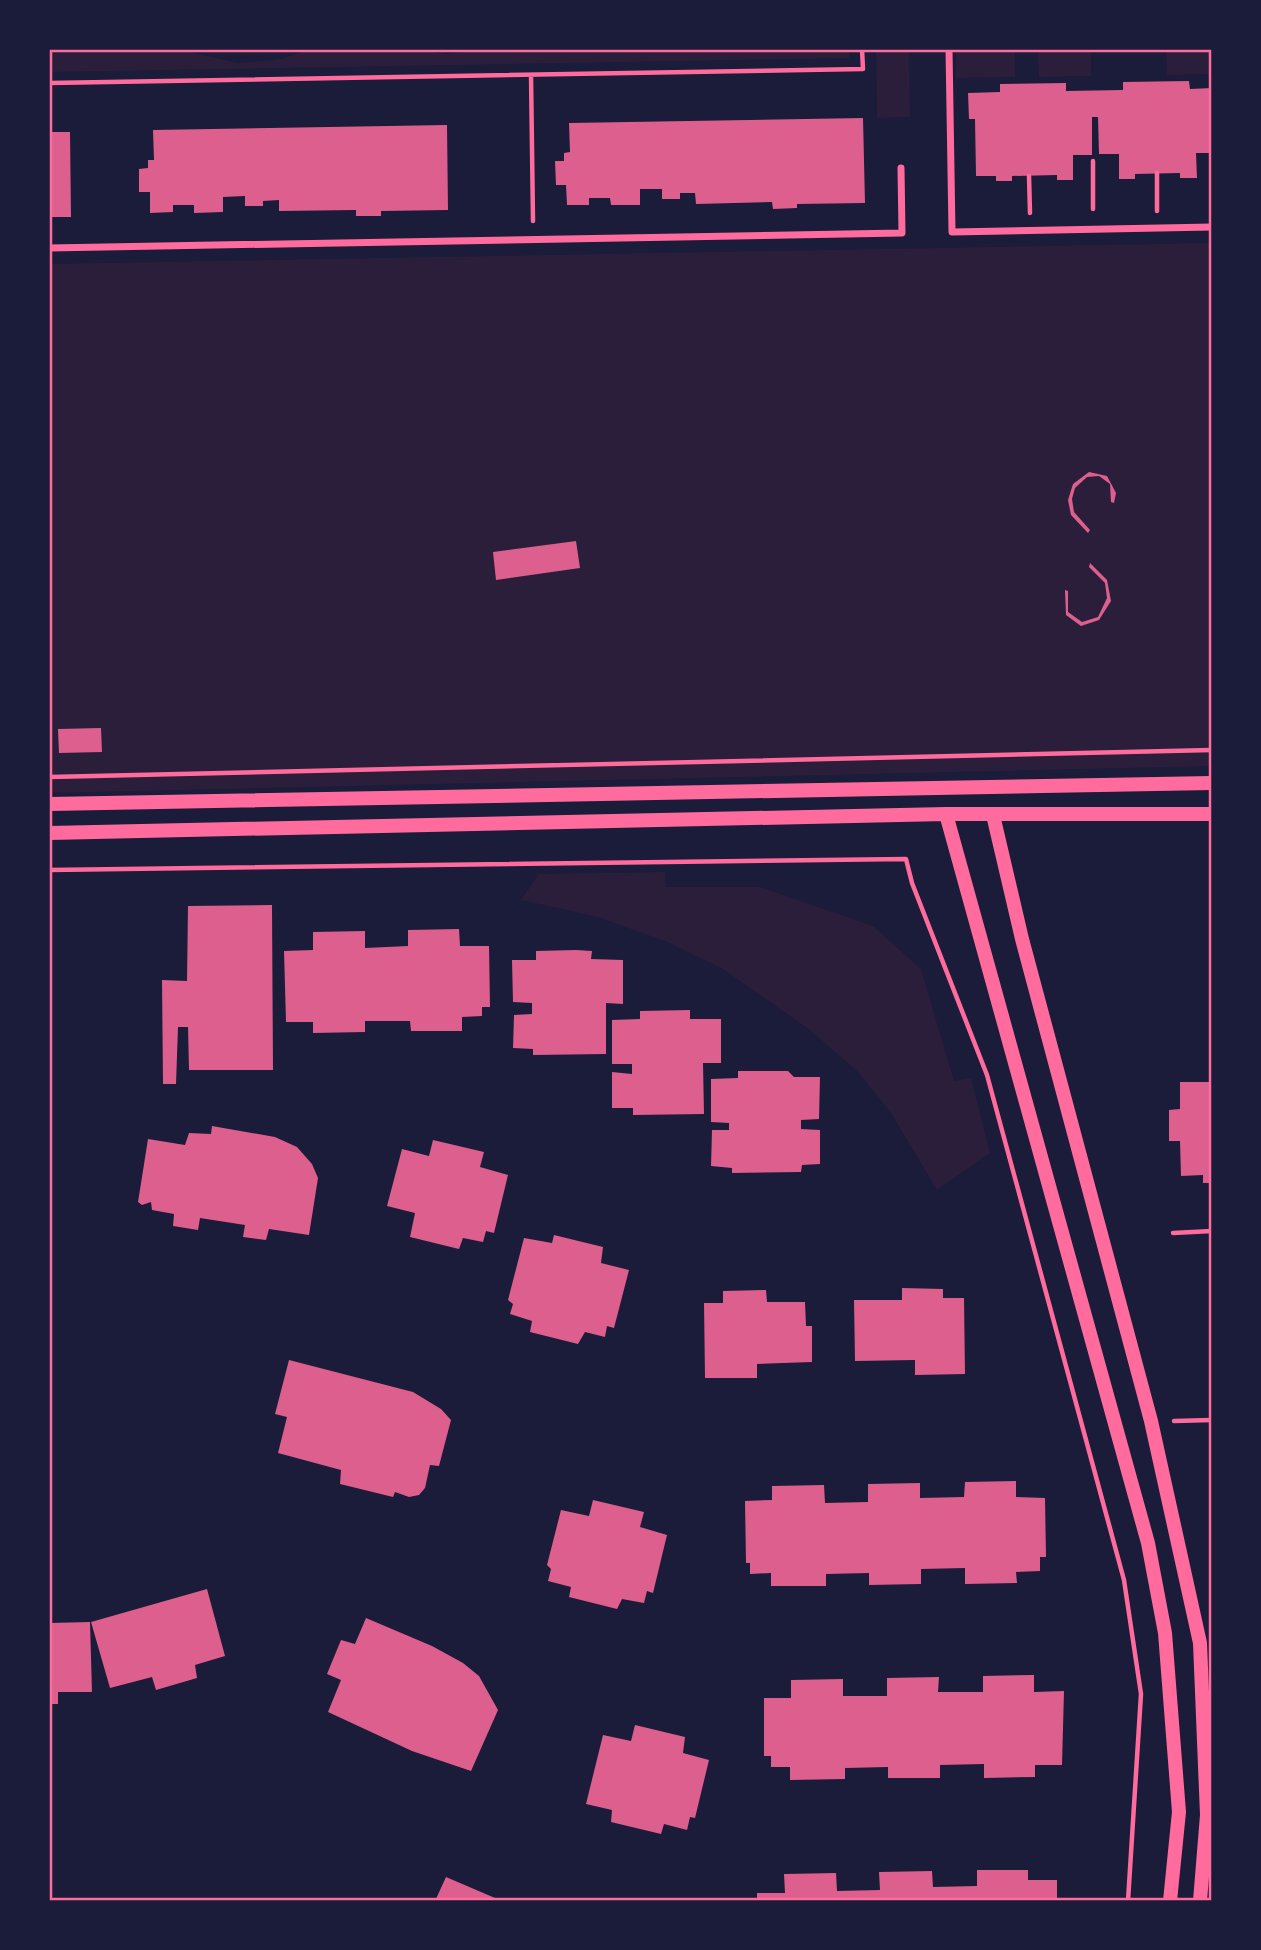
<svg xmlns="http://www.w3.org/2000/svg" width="1261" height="1950" font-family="Lato,sans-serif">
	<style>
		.green { fill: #2a1e3b }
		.building { fill: #dd5f8e }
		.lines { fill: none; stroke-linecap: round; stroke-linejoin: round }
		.path { stroke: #ff6b9d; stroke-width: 4.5 }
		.minor { stroke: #ff6b9d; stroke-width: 7 }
		.secondary { stroke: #ff6b9d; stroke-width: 14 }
		.neatline { fill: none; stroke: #ff6b9d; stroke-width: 2.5 }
	</style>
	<rect width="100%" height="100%" fill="#1b1b3a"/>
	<path class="green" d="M49,49H176L238,63L282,59L309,49H414L447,54L489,49H849V58L49,72Z
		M876,49H909L910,117L877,118Z
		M956,49H1015V77L956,78Z
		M1038,49H1091V76L1039,77Z
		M1166,49H1212V74L1167,75Z
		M1212,243V766L49,793V264Z
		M665,872L666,887H760L873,926L921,969L954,1081L971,1078L990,1153L937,1190L891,1113L859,1073L810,1030L723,969L667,942L598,917L521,900L539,874Z"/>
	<path class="building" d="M1189,81L1190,89L1212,88V153H1196L1197,178H1180V173L1135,174V179H1119V154H1099L1098,117H1092V155H1073V180H1057V175L1012,176V181H996V176H976L975,119H969L968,93L1000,92V84L1066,83V91L1123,90V82Z
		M863,118L865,203L797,204V208L773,209L772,202L696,204L695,193H680V199H662V189H640V205H611L610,198H589V205H567L566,185H556L555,161H564V153L570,152L569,123Z
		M447,125L448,210L381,211V216H356V210L279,211V200L263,201V206H245V196L223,197V212L194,213V205H173V212L150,213V192H139V169L148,168V160H154L153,130Z
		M49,132H70L71,217H49Z
		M1089,472L1107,476L1116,493L1114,503L1111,502L1110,484L1099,476L1087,477L1075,488L1072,499L1074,512L1090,530L1088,533L1071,515L1068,500L1073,484Z
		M576,541L580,568L496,580L493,552Z
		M1090,563L1107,580L1111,601L1099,620L1081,626L1066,615L1065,590L1068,591V612L1082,622L1098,617L1107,598L1105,583L1089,567Z
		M101,728L102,752L59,753L58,729Z
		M272,905L273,1070H189L188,1027H178L176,1084H163L162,980L187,981L188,906Z
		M459,929L460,946H489L490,1007H482V1016L462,1017V1031H411L410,1021H365V1032L313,1033V1022H286L284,951L313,950V932L365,931V948L408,946V930Z
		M576,950L592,951L591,959L623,960V1004L606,1003V1054L533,1055V1049L513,1048L514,1015L532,1014V1003L513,1002L512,960H536V951Z
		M690,1010V1019H721V1063H703L704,1114L633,1115V1108H612V1072L632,1074V1064H612V1020L640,1019V1011Z
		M738,1071H788L794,1077H820L819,1119L801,1120V1129L820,1130V1164L802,1165L801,1172L732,1173V1168L711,1166L712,1130H729V1123L711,1122V1079L738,1078Z
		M1180,1082H1212V1183H1203V1175L1181,1176L1180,1141H1169V1110L1180,1109Z
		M212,1126L275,1137L297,1147L312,1164L318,1178L309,1235L269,1229L266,1240L243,1237L245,1225L200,1218L198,1230L173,1226L174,1214L152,1210L151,1202L142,1205L138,1202L148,1139L185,1145L189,1133L211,1134Z
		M433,1140L484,1152L480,1167L508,1175L494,1233L486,1231L483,1242L463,1238L459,1249L410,1237L415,1213L387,1206L402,1149L429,1156Z
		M554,1235L603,1247L601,1263L629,1270L614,1328L607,1326L605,1337L585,1332L578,1344L530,1332L532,1321L510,1314L513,1304L508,1300L524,1238L552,1243Z
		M902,1288L943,1289V1298H964L965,1374L915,1375V1360L855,1361L854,1300H902Z
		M766,1290L767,1302H805L806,1326H812V1362L757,1364V1378H705L704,1303H723V1291Z
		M289,1360L413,1392L441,1409L451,1420L439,1466L430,1465L425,1488L419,1495L409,1497L395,1492L393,1497L340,1484L341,1470L278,1453L287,1417L275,1414Z
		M1016,1481V1497L1045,1498L1046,1557H1040V1571L1016,1572L1017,1583L965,1584V1568L921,1569V1584L869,1585V1573L826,1574V1586H771V1573L750,1574V1563H746L745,1501L772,1500V1486L824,1485L825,1503L868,1502V1484L920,1483V1498L964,1497L965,1482Z
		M593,1500L644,1512L640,1527L667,1535L653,1593L647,1591L644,1603L622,1599L617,1609L569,1597L571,1587L548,1581L551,1569L547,1565L561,1510L589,1516Z
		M207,1589L225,1656L195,1665L197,1678L156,1690L152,1677L110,1688L91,1622Z
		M366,1618L432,1646L463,1663L479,1676L498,1710L471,1771L412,1751L328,1712L341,1680L327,1674L341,1640L355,1644Z
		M90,1622L92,1692H58V1704H49V1623Z
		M1034,1675V1692L1064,1691L1062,1765H1035V1777L984,1778V1764L940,1765V1778H888V1767L845,1768V1779L790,1780V1767H771V1756H764V1698H791V1680L843,1679V1696H887V1678L939,1677L938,1692H983V1676Z
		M635,1725L685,1737L683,1753L709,1760L695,1818L690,1817L687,1830L664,1824L661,1834L611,1822L612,1810L586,1804L603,1735L631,1741Z
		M977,1870H1028V1880H1057V1901H757V1893H785L784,1874L836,1873L837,1891L880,1890L879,1872L932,1871L933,1887L977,1886Z
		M446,1877L502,1901H435Z"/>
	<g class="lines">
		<path class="path" d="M531,75L533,221
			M49,83L863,69L862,49
			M1093,161V209
			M1157,173V211
			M1029,176L1030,213
			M49,777L1212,750
			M49,870L906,859L912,883L987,1075L1124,1580L1141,1694L1128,1901
			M1173,1233L1212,1231
			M1174,1421L1212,1420"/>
		<path class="minor" d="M949,49L952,232L1212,227
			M49,248L902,233L901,168"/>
		<path class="secondary" d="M49,804L1212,783
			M946,814L1148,1543L1165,1633L1179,1812L1170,1901
			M993,815L1022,939L1151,1421L1200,1643L1207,1815L1200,1901
			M49,833L946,814H1212"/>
	</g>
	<rect width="1261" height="1950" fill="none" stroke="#1b1b3a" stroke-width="102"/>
	<rect x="51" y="51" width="1159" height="1848" class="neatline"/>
</svg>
